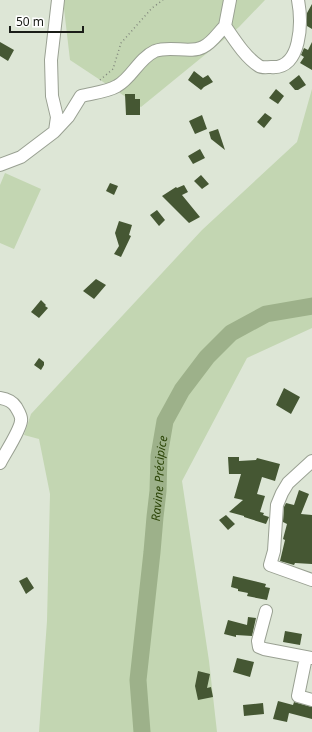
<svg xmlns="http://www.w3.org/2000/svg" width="312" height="732" font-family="'Noto Sans',sans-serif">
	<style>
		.green { fill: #c3d6b2 }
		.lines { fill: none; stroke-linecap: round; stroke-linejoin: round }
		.river { stroke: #9db18a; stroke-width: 17 }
		.building { fill: #455733 }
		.minor-casing { stroke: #99a092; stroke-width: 14 }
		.path { stroke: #80867c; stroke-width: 1.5; stroke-dasharray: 1 3; stroke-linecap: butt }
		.minor { stroke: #fff; stroke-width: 12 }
		.labels { text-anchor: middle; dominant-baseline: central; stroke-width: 4; stroke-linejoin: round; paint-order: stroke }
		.water-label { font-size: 12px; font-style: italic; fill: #2a4305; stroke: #fff }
	</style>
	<rect width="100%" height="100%" fill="#dde6d6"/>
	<path class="green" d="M63,0H265L239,27L141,107L70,60Z
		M312,89V328L247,358L182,481L209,661L217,732H39L47,621L50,494L39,439L24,435L31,414L202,230L297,142Z
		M5,173L41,189L14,249L0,243V185Z"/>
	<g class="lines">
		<path class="river" id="s1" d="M142,732L138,680L152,552L155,517L158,491L159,456L165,421L182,390L207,357L231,333L266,314L312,306"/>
	</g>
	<path class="building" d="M312,4V29L307,26V13Z
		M0,42L14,50L8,61L0,56Z
		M312,42V70L300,63L304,57L301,55L304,48L308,50Z
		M194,71L203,78L208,75L213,82L204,87L201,90L188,80Z
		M299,75L306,85L298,90H295L289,83Z
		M276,89L284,96L278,104L269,98Z
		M125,94H135V99H140V115H126Z
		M265,113L272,118L264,128L257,122Z
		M202,115L207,129L195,134L189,121Z
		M218,129L225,150L211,139L209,132Z
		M200,149L205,158L193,164L188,156Z
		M201,175L209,184L202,189L194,181Z
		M110,183L118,186L114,195L106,191Z
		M184,185L188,192L182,195L200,217L189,223L162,196L176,187L177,188Z
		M157,210L165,220L159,226L150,215Z
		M119,221L132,225L129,235L131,236L121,257L114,254L119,246L115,233Z
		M96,279L106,285L94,299L83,291Z
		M41,300L46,305L45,306L48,308L39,318L31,312Z
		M39,358L44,362V365L41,370L34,365Z
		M284,388L300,397L291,414L276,405Z
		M228,457H239V461L256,460L257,458L280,464L275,481L262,477L257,494L265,496L260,512L264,513L263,515L269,517L266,524L244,517V516L229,512L243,500L234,498L241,474H229Z
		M299,490L309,494L301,514L312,515V564L295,563L294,565L280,561L285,540L283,539L287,524L283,522L284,507L286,503L294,505Z
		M226,515L235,524L228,530L219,520Z
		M233,576L266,584L265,587L270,588L267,600L247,596L248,593L238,591V589L231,587Z
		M27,577L34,588L26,594L19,581Z
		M248,617L256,618L252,636L236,635V637L224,634L228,620L247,625Z
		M285,631L302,634L300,645L283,642Z
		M237,658L254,662L250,677L233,672Z
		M198,671L210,674L207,688L211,687L213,697L198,700L195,686Z
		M278,701L293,705L294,702L312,707V719L289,713L287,722L273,719Z
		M263,703L264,714L244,716L243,705Z"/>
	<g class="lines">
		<defs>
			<path id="minor" d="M225,26L230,0
				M55,131L57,117L52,96L51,60L58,0
				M0,165L21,157L54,132L68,117L81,96C92,93 107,92 117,86C132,78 138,59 155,51C171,45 190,54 203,47C212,43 218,33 225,26C234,39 245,57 259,66C262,68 267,67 271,67C302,70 302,21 298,0
				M0,398C7,399 12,401 16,407C18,411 22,416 21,421C20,431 5,453 0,463
				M312,461L288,483L282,493L277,505L274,551L270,565L312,580
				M266,611L258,641L259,647L264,649L312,658
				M306,657L298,696L312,700"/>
		</defs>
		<use href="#minor" class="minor-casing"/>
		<path class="path" d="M100,80L113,69L121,43L152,8L163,0"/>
		<use href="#minor" class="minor"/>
	</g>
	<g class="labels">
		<g class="water-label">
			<text stroke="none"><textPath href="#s1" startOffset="255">Ravine Précipice</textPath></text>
		</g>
	</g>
	<path d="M10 26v6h73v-6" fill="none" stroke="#1a1d18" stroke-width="2"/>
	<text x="16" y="26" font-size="12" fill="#1a1d18" stroke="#ffffff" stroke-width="3" paint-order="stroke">50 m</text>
</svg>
